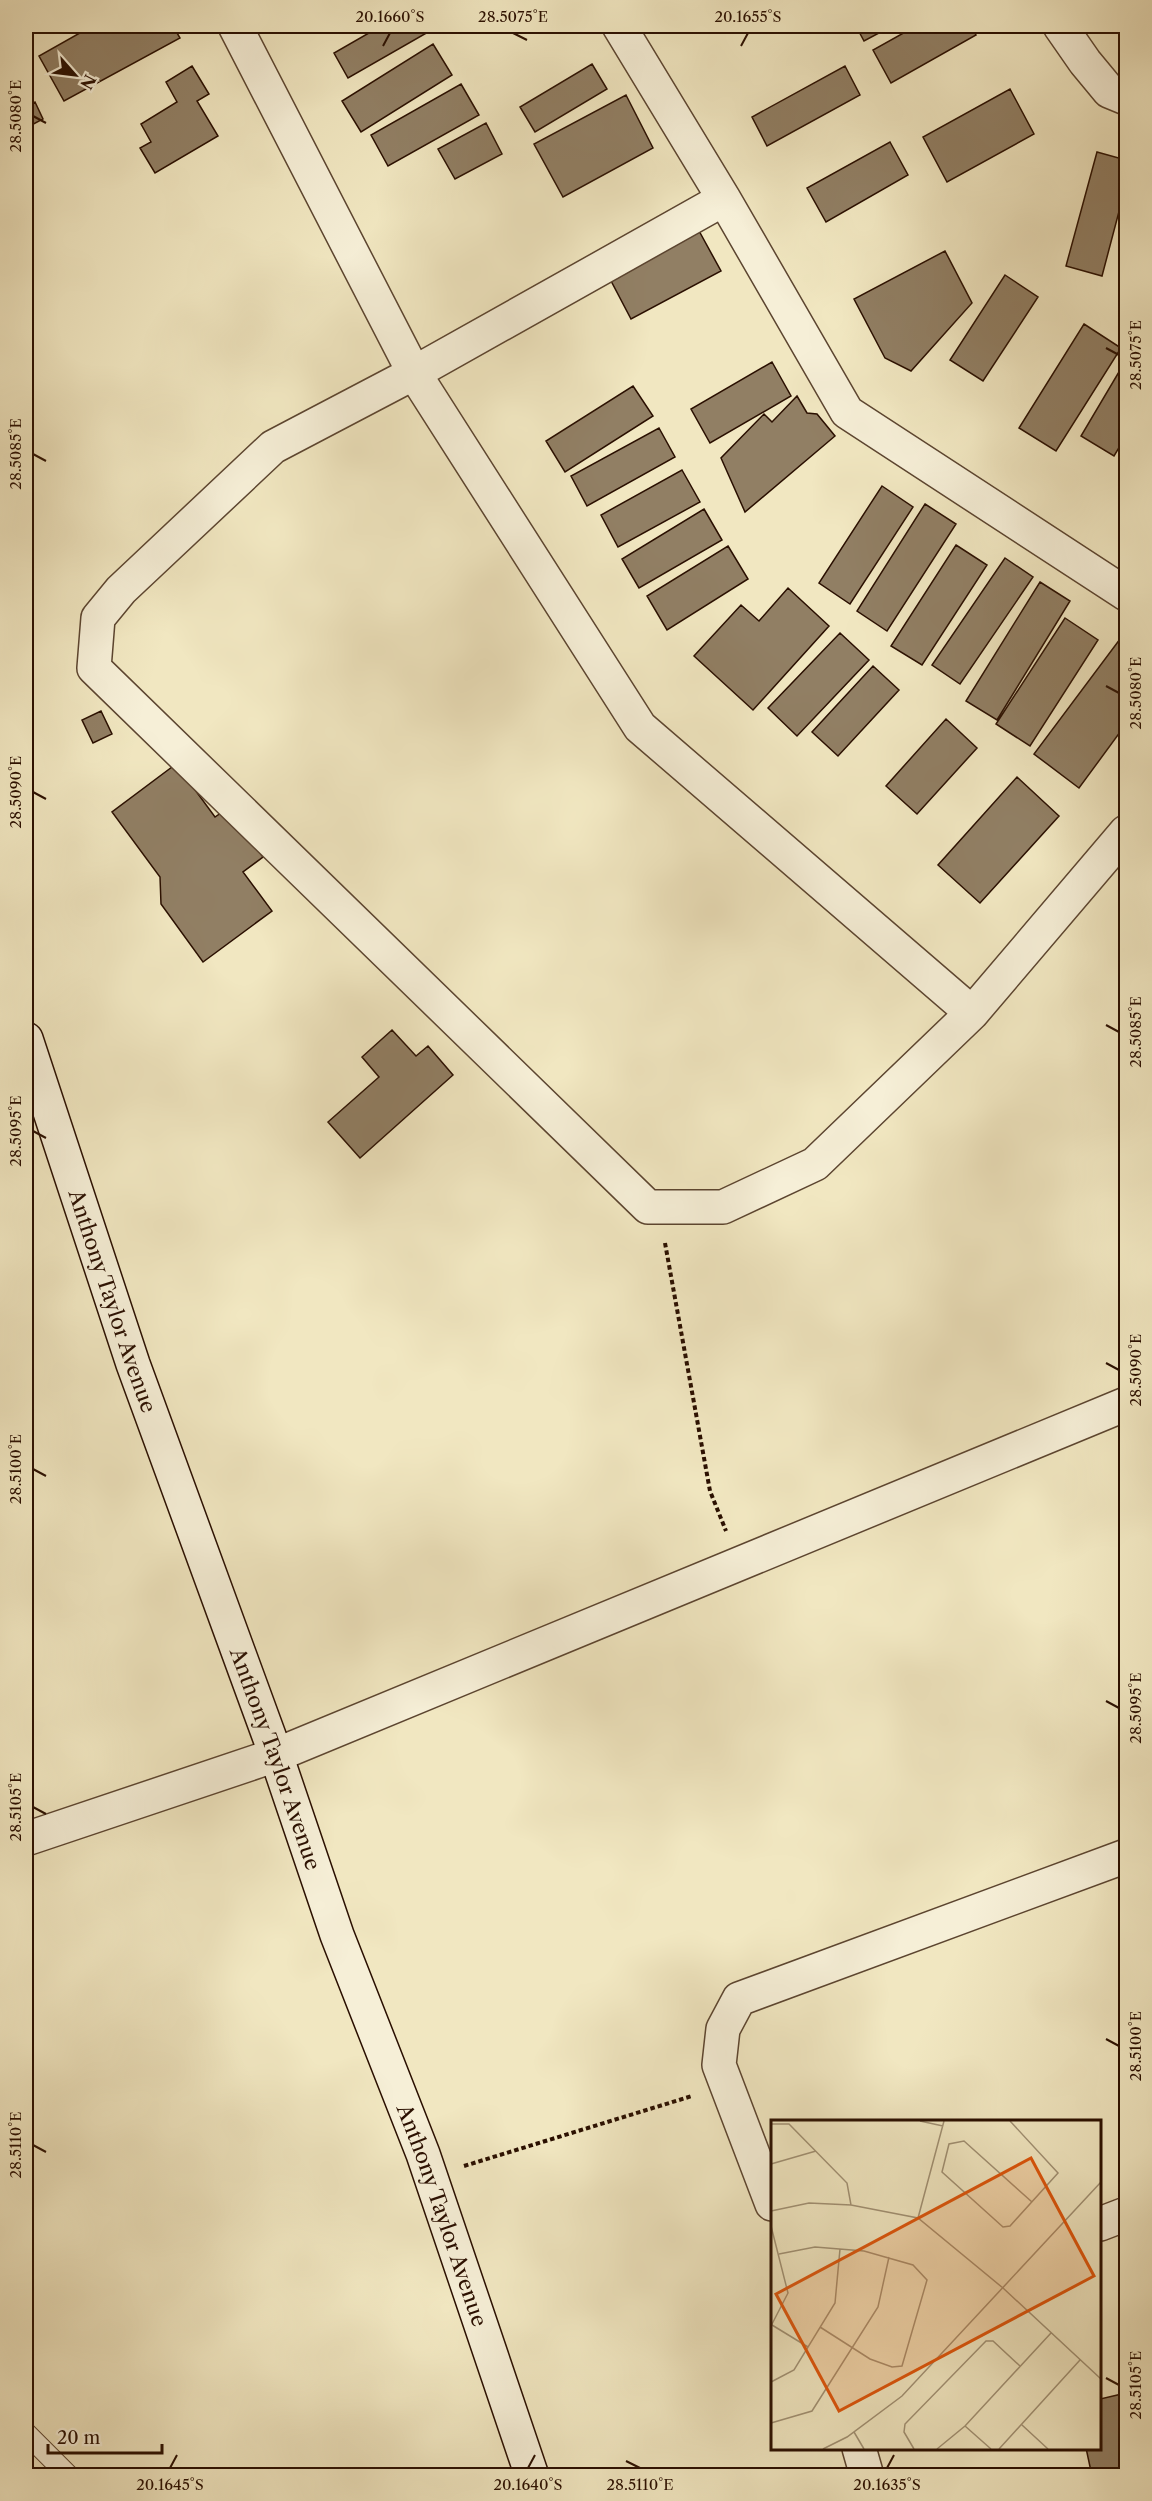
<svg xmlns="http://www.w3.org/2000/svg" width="1152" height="2501" font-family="'Libre Caslon Text',serif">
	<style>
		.building { fill: #917f64; stroke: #2a0f00; stroke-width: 1.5 }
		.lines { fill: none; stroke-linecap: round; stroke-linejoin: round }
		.service-casing { stroke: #5c4530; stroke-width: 22 }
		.minor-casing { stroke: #5c4530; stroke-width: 36 }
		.secondary-casing { stroke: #2a0f00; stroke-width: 36 }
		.path { stroke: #2a0f00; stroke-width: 4; stroke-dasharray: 4.5 3; stroke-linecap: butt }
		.service { stroke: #f6efd7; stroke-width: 20 }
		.minor { stroke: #f6efd7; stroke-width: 33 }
		.secondary { stroke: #f6efd7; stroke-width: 33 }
		.ticks { fill: none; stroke: #2a0f00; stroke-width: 2 }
		.labels { text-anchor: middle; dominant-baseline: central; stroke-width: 4.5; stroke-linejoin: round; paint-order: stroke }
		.street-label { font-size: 21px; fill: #2a0f00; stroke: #f6efd7 }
		.inset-road { fill: none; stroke: #a19174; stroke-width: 1.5 }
		.view { fill: #de550b; fill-opacity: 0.15; stroke: #de550b; stroke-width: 3 }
		.inset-edge { fill: none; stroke: #2a0f00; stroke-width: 3 }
		.neatline { fill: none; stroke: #2a0f00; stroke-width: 2 }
		.ticks-label { font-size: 15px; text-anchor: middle; fill: #2a0f00 }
	</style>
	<rect width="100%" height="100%" fill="#f1e7c1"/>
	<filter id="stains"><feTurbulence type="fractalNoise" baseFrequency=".00333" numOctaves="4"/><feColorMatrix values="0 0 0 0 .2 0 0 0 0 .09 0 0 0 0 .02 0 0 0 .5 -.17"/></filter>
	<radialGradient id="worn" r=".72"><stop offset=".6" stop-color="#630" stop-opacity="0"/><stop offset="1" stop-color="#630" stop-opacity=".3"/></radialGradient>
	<path class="building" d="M85,26H173L180,38L64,101L39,56L87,29Z
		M341,26H356L345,32Z
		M381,26H427L430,31L348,78L334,53Z
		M856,26H892L864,41Z
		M916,26H970L976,35L891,83L873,50Z
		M433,44L452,75L361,132L342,101Z
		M592,64L607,89L535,132L520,107Z
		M192,66L209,94L197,101L218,136L155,173L140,148L151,142L141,124L177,102L166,82Z
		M845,66L860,95L767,146L752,117Z
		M461,84L479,115L388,166L371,135Z
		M1010,89L1034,134L947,182L923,137Z
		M626,95L653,148L563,197L534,144Z
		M35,102L43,119L26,128V107Z
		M486,123L502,154L455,179L438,149Z
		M890,142L908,175L826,222L807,188Z
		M1097,152L1126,160V185L1102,276L1066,266Z
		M698,229L721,271L631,319L609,277Z
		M945,251L972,303L911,371L885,358L854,299Z
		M1005,275L1038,297L983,381L950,360Z
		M1084,324L1121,348L1056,451L1019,428Z
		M1126,360V436L1114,456L1081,436Z
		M772,362L791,396L710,443L691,409Z
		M633,386L653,416L565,472L546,441Z
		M797,396L807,413L817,414L835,436L745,512L721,458L764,414L772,422Z
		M659,428L675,457L587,506L571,476Z
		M682,470L700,502L618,547L601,515Z
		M882,486L913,507L850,604L819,583Z
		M925,504L956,524L887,631L857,611Z
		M704,509L722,540L639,588L622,559Z
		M956,545L987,565L922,665L891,646Z
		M728,546L748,579L667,630L647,596Z
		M1005,558L1033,577L960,684L932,665Z
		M1040,582L1070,601L997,720L966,701Z
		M788,588L829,626L753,710L694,656L741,605L759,621Z
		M1065,618L1098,640L1030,746L996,724Z
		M1126,631V724L1079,788L1034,754Z
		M840,633L869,660L797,736L768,708Z
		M873,666L899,690L838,756L812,732Z
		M101,711L112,734L93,743L82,720Z
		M946,719L977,748L917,814L886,786Z
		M176,764L215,817L228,808L263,857L243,872L272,911L203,962L161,904L160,877L112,812Z
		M1017,777L1059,816L980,903L938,865Z
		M392,1030L416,1056L428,1046L453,1075L360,1158L328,1122L379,1077L362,1057Z
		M1126,2393V2476H1092L1086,2448H1100V2399Z"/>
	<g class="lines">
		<defs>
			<path id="service" d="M26,2433L69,2476"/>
			<path id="minor" d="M235,26L414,373L640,727L972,1013
				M619,26L724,199L847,412L1126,594
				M1060,26L1085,62L1109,91L1126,98
				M724,199L414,373L273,447L121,590L98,618L94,668L648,1207H723L815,1164L972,1013L1126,832
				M26,1839L276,1755L1126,1404
				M772,2204L719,2065L723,2029L739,1999L1126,1856
				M1100,2224L1126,2214
				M859,2448L867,2476"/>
			<g id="secondary">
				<path id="s1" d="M26,1039L133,1364L276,1755L337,1935L423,2154L532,2476"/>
			</g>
		</defs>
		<use href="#service" class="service-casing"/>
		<use href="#minor" class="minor-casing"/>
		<use href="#secondary" class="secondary-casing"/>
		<path class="path" d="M665,1243L710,1491L726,1531
			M464,2166L692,2096"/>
		<use href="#service" class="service"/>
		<use href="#minor" class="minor"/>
		<use href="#secondary" class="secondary"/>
	</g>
	<path class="ticks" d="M513,33L527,40M383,46L390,33M741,46L748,33M33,116L46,123M1106,348L1119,355M33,454L46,461M1106,686L1119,693M33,792L46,799M1106,1025L1119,1032M33,1131L46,1138M1106,1363L1119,1370M33,1469L46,1476M1106,1701L1119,1708M33,1807L46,1814M1106,2039L1119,2046M33,2145L46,2152M1106,2378L1119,2385M626,2461L640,2468M170,2468L177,2455M528,2468L535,2455M887,2468L894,2455"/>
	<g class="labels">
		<g class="street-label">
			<text stroke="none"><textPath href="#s1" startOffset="276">Anthony Taylor Avenue</textPath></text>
			<text stroke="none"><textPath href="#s1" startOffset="762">Anthony Taylor Avenue</textPath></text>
			<text stroke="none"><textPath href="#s1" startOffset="1248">Anthony Taylor Avenue</textPath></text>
		</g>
	</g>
	<g transform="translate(771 2120)">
		<rect width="330" height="330" fill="#f1e7c1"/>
		<path class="inset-road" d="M149,1L172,6M239,1L287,53L239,106L232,107L171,52L178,24L193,21L261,82M0,4H18L76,63L80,85M0,44L45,31M0,91L38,83L80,85L147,98L232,168L330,259M147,98L173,1M0,106L17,173L0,206M8,134L44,127L93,131L142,145L156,160L131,246L121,247L99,239L49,207M1,205L37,227M0,262L23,250L64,183L69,129M0,303L41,291L107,187L118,137M251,305L277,329M194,306L220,329M83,312L93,329M52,329L76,317L131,276L330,62M143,329L133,312L134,304L215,221H222L249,246M166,329L194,306L280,213M228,329L309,240"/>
		<path class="view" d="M260,38L323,156L68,291L5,174Z"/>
		<rect width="330" height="330" class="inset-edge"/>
	</g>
	<rect width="1152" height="2501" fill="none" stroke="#f1e7c1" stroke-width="66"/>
	<g transform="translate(75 75) rotate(118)" stroke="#f6efd7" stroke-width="4.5" paint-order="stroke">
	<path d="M0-4.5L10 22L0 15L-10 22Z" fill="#2a0f00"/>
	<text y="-9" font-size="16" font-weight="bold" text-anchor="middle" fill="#2a0f00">N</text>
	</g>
	<path d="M48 2444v9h114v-9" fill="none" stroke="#2a0f00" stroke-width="3"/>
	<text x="57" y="2444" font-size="18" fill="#2a0f00" stroke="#f6efd7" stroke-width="4.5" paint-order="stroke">20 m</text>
	<rect x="33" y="33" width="1086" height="2435" class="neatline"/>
	<g class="ticks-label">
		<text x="390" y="22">20.1660°S</text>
		<text x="513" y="22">28.5075°E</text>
		<text x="748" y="22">20.1655°S</text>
		<text transform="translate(16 116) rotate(-90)" y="5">28.5080°E</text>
		<text transform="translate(1136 355) rotate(-90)" y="5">28.5075°E</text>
		<text transform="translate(16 454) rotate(-90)" y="5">28.5085°E</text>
		<text transform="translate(1136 693) rotate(-90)" y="5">28.5080°E</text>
		<text transform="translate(16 792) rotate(-90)" y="5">28.5090°E</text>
		<text transform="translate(1136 1032) rotate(-90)" y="5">28.5085°E</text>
		<text transform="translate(16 1131) rotate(-90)" y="5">28.5095°E</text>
		<text transform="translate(1136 1370) rotate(-90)" y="5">28.5090°E</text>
		<text transform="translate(16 1469) rotate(-90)" y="5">28.5100°E</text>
		<text transform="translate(1136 1708) rotate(-90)" y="5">28.5095°E</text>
		<text transform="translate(16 1807) rotate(-90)" y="5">28.5105°E</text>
		<text transform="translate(1136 2046) rotate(-90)" y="5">28.5100°E</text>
		<text transform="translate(16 2145) rotate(-90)" y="5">28.5110°E</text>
		<text transform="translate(1136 2385) rotate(-90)" y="5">28.5105°E</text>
		<text x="170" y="2490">20.1645°S</text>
		<text x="528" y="2490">20.1640°S</text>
		<text x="640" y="2490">28.5110°E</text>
		<text x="887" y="2490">20.1635°S</text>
	</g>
	<rect width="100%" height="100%" filter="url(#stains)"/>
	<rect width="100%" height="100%" fill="url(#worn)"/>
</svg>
